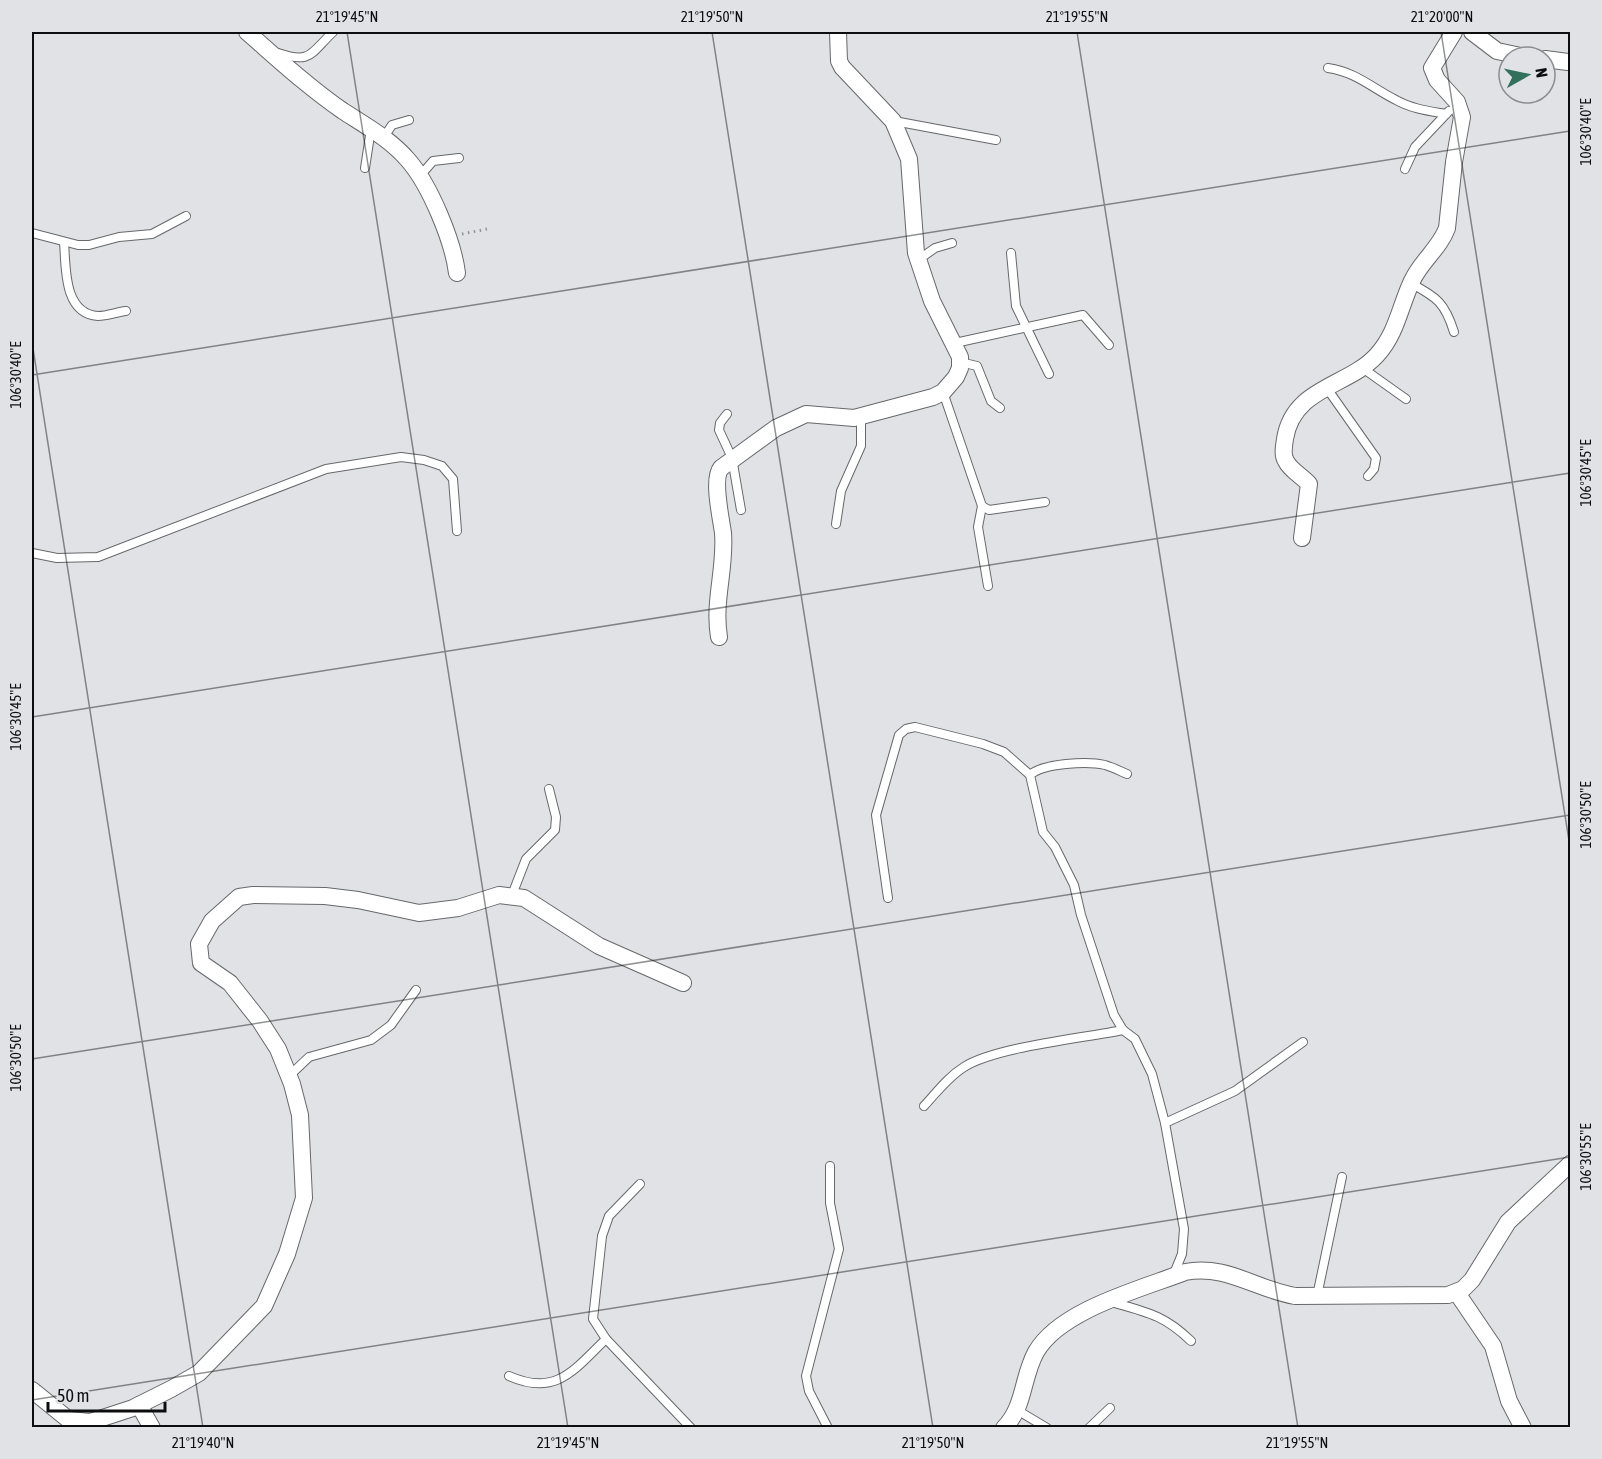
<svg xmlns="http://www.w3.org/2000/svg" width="1602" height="1459" font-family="'Asap Condensed',sans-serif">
<rect width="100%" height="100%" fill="#e1e2e6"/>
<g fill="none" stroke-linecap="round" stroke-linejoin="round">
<!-- lane casing -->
<g stroke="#66686a" stroke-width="10">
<g id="lane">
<path d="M 278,53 C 311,64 310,54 333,32"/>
<path d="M 1328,68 C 1356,72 1372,88 1396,100 C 1412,109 1429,111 1446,114"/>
<path d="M 894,121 L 996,140"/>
<path d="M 384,137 L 392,125 L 409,120"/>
<path d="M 365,168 L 371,129"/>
<path d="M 1405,169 L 1415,147 L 1449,111"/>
<path d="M 420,176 L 433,161 L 459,158"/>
<path d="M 32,233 L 78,245 L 89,245 L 119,237 L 152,234 L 186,216"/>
<path d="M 64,242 C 66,266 63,314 98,316 C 107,316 117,312 126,311"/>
<path d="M 1011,253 L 1016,306 L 1049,374"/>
<path d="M 918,260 L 935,248 L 952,243"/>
<path d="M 1410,283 C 1437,297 1445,303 1454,332"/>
<path d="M 955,343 L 1083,315 L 1109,345"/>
<path d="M 960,362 L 977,366 L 991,401 L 1000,408"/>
<path d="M 1361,367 L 1406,399"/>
<path d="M 1326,387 L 1376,458 L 1374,469 L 1368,476"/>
<path d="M 943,392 L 982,506 L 989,510 L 1045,502"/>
<path d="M 727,414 L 720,423 L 719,430 L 732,458 L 741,510"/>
<path d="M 982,506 L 978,527 L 988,586"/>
<path d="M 836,524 L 841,491 L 861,446 L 861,416"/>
<path d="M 32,553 L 57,558 L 98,557 L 326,469 L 401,457 L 424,460 L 442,466 L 453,479 L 457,531"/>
<path d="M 1127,774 C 1120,771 1112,767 1105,765 C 1088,761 1043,763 1030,775 L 1043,832 L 1055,847 L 1074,885 L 1081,915 L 1114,1015 L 1123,1030 L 1135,1039 L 1152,1074 L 1165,1123 L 1184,1229 L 1182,1254 L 1173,1276"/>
<path d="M 512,895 L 526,859 L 555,830 L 556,817 L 549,789"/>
<path d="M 888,898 L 876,815 L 899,735 L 906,729 L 915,727 L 983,744 L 1004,752 L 1030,775"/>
<path d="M 289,1076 L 309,1057 L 371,1040 L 391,1025 L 416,990"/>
<path d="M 924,1106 C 937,1092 948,1077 964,1067 C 995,1047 1084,1038 1123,1030"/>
<path d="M 1165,1123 L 1235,1091 L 1303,1042"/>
<path d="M 640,1184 L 609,1216 L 602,1236 L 593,1319 L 606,1339 L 691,1428"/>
<path d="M 1317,1296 L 1342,1177"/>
<path d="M 1111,1302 C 1147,1312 1164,1315 1191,1341"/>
<path d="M 509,1376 C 556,1397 574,1370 606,1339"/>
<path d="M 1017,1410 L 1047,1428"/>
<path d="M 828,1428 L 809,1391 L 806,1376 L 839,1249 L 830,1203 L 830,1166"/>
<path d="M 1089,1428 L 1110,1408"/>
</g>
</g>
<!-- street casing -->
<g stroke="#66686a" stroke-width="18">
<g id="street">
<path d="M 247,32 C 278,59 308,87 343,111 C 366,126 390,139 408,160 C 430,185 453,241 457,273"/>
<path d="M 1472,32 L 1497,51 L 1525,57"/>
<path d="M 1545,59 L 1568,62"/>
<path d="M 1302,538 L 1309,484 C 1302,476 1290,470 1286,461 C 1282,455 1284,446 1285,439 C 1293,387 1348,387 1377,355 C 1397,333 1400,306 1412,281 C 1421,261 1440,248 1447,228 L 1454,162 L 1462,117 L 1457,102 L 1437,80 L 1432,68 L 1454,32"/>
<path d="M 719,637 C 713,601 726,568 723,533 C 721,518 712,479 721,468 L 776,428 L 806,414 L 854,418 L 933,397 L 943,392 L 956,377 L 960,368 L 960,357 L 932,301 L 916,253 L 909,159 L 893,121 L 842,67 L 839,61 L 838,32"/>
<path d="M 1457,1293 L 1493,1346 L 1509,1401 L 1523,1428"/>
<path d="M 32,1390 L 69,1420 L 90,1422 L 133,1408 L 171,1389 L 199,1373 L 264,1306 L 287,1254 L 304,1198 L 300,1115 L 292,1084 L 278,1049 L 260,1021 L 230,983 L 201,963 L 199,944 L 212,921 L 239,897 L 253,895 L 325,896 L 358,900 L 419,913 L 458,908 L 499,895 L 524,898 L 599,946 L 683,983"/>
<path d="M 139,1405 L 152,1428"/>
<path d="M 1004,1428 C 1025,1407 1022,1377 1036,1352 C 1060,1310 1141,1289 1185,1272 C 1226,1264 1255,1289 1295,1296 L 1448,1295 L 1463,1289 L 1472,1280 L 1508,1222 L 1570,1164"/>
</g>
</g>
<!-- path -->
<path stroke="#919295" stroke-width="3" stroke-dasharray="1.5 4.5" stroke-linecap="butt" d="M 462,234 L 487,229"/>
<!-- lane -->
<use href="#lane" stroke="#fff" stroke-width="8"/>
<!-- street -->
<use href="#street" stroke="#fff" stroke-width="16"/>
</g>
<!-- ticks -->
<path fill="none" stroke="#0c0d0e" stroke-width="1.5" stroke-opacity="0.45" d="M 347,32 L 568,1428M 712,32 L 933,1428M 1077,32 L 1298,1428M 1441,32 L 1570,847M 32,33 L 43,32M 32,342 L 203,1428M 32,375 L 1570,131M 32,717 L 1570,473M 32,1059 L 1570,815M 32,1400 L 1570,1157"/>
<!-- border -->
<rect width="1602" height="1459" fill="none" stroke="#e1e2e6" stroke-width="66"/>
<!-- north arrow -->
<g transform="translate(1527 75) rotate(81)"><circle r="28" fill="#e1e2e6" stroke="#8c8d90" stroke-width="1.5"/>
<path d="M0-4.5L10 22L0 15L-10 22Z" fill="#33705b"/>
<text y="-9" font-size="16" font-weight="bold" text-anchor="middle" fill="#0c0d0e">N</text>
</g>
<!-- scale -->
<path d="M48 1402v9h117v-9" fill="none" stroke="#0c0d0e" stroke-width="3"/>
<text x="57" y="1402" font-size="18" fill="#0c0d0e" stroke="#e1e2e6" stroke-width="4.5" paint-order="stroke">50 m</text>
<rect x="33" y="33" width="1536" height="1393" fill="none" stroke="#0c0d0e" stroke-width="2"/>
<g font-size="15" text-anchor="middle" fill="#0c0d0e">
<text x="347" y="22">21°19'45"N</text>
<text x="712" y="22">21°19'50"N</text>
<text x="1077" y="22">21°19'55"N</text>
<text x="1442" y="22">21°20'00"N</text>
<text transform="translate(1586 132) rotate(-90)" y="5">106°30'40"E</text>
<text transform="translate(16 375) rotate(-90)" y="5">106°30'40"E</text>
<text transform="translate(1586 473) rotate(-90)" y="5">106°30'45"E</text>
<text transform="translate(16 717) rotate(-90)" y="5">106°30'45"E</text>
<text transform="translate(1586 815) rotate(-90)" y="5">106°30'50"E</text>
<text transform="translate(16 1058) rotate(-90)" y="5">106°30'50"E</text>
<text transform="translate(1586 1157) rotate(-90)" y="5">106°30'55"E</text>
<text x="203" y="1448">21°19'40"N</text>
<text x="568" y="1448">21°19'45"N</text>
<text x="933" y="1448">21°19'50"N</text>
<text x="1297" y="1448">21°19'55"N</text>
</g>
</svg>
